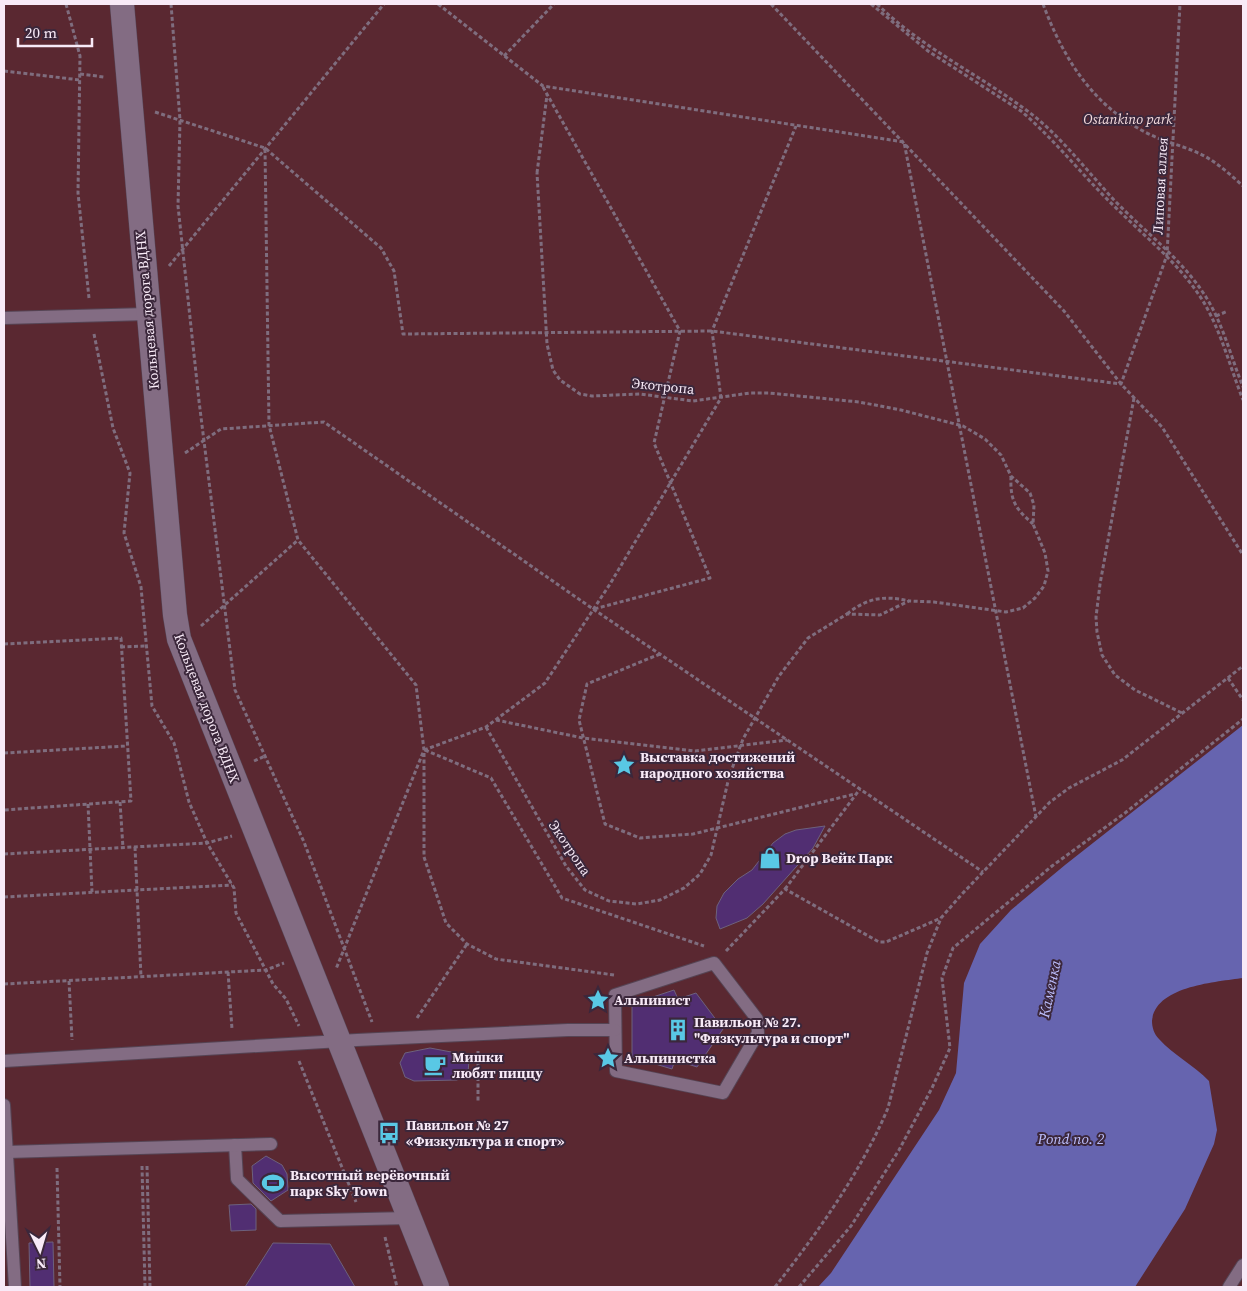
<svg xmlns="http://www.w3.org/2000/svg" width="1247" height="1291" font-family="'Source Serif 4',serif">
<rect width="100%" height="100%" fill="#3b273b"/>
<!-- green -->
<rect fill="#5a2831" x="4" y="4" width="1239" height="1283"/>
<!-- water -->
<path fill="#6664af" d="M 1243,725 L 1243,978 C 1216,982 1155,986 1152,1021 C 1152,1027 1154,1034 1159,1039 C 1173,1055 1194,1065 1209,1081 L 1217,1130 L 1214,1144 L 1185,1209 L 1135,1287 L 818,1287 L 831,1273 L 939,1110 L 956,1073 L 964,983 L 980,944 L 1011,910 L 1065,865 Z"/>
<!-- building -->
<g fill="#512e72" stroke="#6d617c">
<path d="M 825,826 L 813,848 L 763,904 L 747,918 L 720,929 L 716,918 L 717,906 L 724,893 L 738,879 L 752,870 L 773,843 L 785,834 L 796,830 Z"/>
<path d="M 674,990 L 678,999 L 696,993 L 723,1029 L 697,1067 L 675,1060 L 672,1069 L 632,1057 L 632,1004 Z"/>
<path d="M 430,1048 L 462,1054 L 469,1060 L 468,1073 L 457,1080 L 414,1081 L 405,1077 L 400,1063 L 405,1053 Z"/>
<path d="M 266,1156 L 282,1165 L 287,1174 L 288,1190 L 271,1201 L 253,1183 L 252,1166 Z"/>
<path d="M 251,1204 L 256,1209 L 256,1230 L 231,1231 L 229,1205 Z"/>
<path d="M 53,1242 L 54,1287 L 30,1287 L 29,1243 Z"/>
<path d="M 273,1243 L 330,1244 L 355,1287 L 245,1287 Z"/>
</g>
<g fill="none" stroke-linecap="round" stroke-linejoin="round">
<!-- service casing -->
<g stroke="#554454" stroke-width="14">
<g id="service">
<path d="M 4,318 L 147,314"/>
<path d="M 714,963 L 757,1019 L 758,1033 L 723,1093 L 616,1071 L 615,995 Z"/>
<path d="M 4,1061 L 357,1040 L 568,1030 L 615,1030"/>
<path d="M 4,1105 L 15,1287"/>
<path d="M 235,1145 L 237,1179 L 280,1221 L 409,1218"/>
<path d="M 7,1152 L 271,1144"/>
<path d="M 1229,1287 L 1243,1265"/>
</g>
</g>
<!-- minor casing -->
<g stroke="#554454" stroke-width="25">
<path id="minor" d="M 122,4 L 175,615 L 179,639 L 437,1287"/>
</g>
<!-- path -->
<g stroke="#7f6d7e" stroke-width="3" stroke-dasharray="4 2.5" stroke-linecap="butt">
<path d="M 66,4 L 80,56 L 78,193 L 89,298"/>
<path d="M 171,4 L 180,120 L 178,206 L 199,401 L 235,690 L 304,842 L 372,1022"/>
<path d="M 438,4 L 543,86 L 904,142 L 1036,817"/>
<path d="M 771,4 L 1064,311 L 1121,384 L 1162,427 L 1243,555"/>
<path d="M 871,4 L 928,51 L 1021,111 C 1055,140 1082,175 1114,206 C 1145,237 1179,263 1203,301 C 1221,331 1230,367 1243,400"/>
<path d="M 877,4 C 920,46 974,72 1022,107 C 1058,132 1085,169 1115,201 C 1146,233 1181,258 1206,297 C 1223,324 1231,357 1243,387"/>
<path d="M 1043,4 C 1064,60 1094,108 1151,135 C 1170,144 1193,148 1211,160 C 1222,167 1233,177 1243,186"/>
<path d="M 504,56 L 554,4"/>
<path d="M 4,71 L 80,80"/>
<path d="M 80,74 L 104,77"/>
<path d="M 543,87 L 680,331 L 654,443 L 710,578 L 594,609"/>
<path d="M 155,112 L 265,148 L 381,248 L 394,271 L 403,334 L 712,331 L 1121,384 L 1167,255 L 1180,4"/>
<path d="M 265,149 L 269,425 L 298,540 L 416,685 L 424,750 L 336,969"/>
<path d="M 537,173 L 547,95"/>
<path d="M 169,266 L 384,4"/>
<path d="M 1216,316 L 1228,311"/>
<path d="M 94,334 L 113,428 L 130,473 L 124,533 L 141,587 L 152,706 L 174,743 L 189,802 L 207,843 L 234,888 L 236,913 L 273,984 L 286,999 L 299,1026"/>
<path d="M 1134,398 L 1100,584 L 1096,617 L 1097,632 L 1102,655 L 1115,675 L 1135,690 L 1182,713"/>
<path d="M 185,453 L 221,429 L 324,422 L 593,609 L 983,872"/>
<path d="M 1011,476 C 1010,501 1015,508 1033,524"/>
<path d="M 847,614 C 867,598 884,595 909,601"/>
<path d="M 201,626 L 298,540"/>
<path d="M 4,644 L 121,638 L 131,801 L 4,810"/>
<path d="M 121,647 L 146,646"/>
<path d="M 660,654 L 587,684 L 579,720 L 605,824 L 640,838 L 693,834 L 855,794"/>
<path d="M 1228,678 L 1243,700"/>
<path d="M 496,720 L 583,738 L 695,751 L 787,740"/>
<path d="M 424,750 L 486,727 L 545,683 L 610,584 L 721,398 L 712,331 L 796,126"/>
<path d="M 425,750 L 491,778 L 562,898 L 704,946"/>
<path d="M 4,753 L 127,746"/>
<path d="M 424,753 L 424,857 L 446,923 L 467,944 L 496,959 L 614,975"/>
<path d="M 254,761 L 265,756"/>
<path d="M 120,802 L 123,848"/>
<path d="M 88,804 L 92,892"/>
<path d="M 135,847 L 141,977"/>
<path d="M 4,854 L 207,843 L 232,836"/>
<path d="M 785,889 L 860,789"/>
<path d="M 4,897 L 232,885"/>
<path d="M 726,951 L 785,889 L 879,942 L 886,942 L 941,918"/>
<path d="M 228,972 L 232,1029"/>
<path d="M 69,981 L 72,1040"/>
<path d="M 4,984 L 266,970 L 284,963"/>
<path d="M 417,1018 L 467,944"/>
<path d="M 478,1051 L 478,1101"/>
<path d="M 299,1061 L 356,1202"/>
<path d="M 142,1166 L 145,1287"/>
<path d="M 147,1166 L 150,1287"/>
<path d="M 57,1168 L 60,1287"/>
<path d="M 385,1237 L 397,1287"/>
<path d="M 775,1287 C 818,1232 861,1172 888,1108 L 927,953 L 941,918 L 962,894 L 1050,802 L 1069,788 L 1122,760 L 1243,666"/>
<path d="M 799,1287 L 851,1226 L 899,1150 L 932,1088 L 950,1048 L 942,978 L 953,948 L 1052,866 L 1125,813 L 1243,719"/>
</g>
<!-- service -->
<use href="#service" stroke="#836c83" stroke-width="12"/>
<!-- minor -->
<use href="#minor" stroke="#836c83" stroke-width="24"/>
<!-- path-bridge -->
<path stroke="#7f6d7e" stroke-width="3" stroke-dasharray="4 2.5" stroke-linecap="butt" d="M 486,727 L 566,866 L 585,890 L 609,901 L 637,904 L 660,900 L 684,888 L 700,874 L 711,855 L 729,777 L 743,739 L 779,676 L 808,638 L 847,614 L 880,615 L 909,601 L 934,602 L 1006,612 L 1023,608 L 1035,598 L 1044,586 L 1048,571 L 1045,553 L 1033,524 L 1034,505 L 1030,493 L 1011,476 L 1001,455 L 985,439 L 963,426 L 901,410 L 859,402 L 769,393 L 750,393 L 693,401 L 640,394 L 592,396 L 580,394 L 560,380 L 553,370 L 547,344 L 537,173"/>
</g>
<!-- icons -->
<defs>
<g id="sight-bare" transform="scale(1.725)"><path d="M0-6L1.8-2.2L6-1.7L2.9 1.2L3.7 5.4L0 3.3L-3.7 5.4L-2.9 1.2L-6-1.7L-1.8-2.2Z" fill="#59c8e5" stroke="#3b273b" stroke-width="2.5" paint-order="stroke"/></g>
<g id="shop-bare" transform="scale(1.725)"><path d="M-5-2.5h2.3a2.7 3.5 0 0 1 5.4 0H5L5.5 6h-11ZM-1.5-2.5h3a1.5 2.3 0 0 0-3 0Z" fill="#59c8e5" stroke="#3b273b" stroke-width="2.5" paint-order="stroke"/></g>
<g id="building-bare" transform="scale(1.725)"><path d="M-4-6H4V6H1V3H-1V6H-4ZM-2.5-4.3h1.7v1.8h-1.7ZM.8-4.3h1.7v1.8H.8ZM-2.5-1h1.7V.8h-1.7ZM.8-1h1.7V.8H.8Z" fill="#59c8e5" stroke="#3b273b" stroke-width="2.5" paint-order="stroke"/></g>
<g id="cafe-bare" transform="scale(1.725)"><path d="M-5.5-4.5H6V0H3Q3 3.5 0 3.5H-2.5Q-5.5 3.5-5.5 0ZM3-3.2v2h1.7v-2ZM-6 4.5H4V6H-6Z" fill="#59c8e5" stroke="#3b273b" stroke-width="2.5" paint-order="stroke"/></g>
<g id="bus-bare" transform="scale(1.725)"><path d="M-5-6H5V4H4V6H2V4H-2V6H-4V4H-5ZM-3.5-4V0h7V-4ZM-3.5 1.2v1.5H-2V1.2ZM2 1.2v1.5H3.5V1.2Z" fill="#59c8e5" stroke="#3b273b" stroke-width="2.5" paint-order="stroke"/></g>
<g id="stadium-bare" transform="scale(1.725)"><path d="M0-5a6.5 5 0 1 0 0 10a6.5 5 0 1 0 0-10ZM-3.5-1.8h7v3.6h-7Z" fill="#59c8e5" stroke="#3b273b" stroke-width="2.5" paint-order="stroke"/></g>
</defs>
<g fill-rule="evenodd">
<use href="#sight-bare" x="624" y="765"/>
<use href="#shop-bare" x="770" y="858"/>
<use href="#sight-bare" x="598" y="1000"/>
<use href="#building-bare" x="678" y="1030"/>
<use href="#sight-bare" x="608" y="1058"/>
<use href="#cafe-bare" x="435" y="1065"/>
<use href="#bus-bare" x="389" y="1133"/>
<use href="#stadium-bare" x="273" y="1183"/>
</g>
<g text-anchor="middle" stroke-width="4" stroke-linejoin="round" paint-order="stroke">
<!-- park labels -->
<g font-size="14" font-style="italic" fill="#f7dddf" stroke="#3b273b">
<text x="1128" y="124">Ostankino park</text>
</g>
<!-- street labels -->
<g font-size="14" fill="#f8eaf7" stroke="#3b273b">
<text transform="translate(1160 186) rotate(-87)" y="5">Липовая аллея</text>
<text transform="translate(147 310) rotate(-95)" y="5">Кольцевая дорога ВДНХ</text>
<text transform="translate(663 386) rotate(6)" y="5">Экотропа</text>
<text transform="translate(207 708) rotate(69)" y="5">Кольцевая дорога ВДНХ</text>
<text transform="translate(570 848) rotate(56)" y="5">Экотропа</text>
</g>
<!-- poi labels -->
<g font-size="14" font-weight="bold" fill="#f8eaf7" stroke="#3b273b" text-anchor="start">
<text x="640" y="762">Выставка достижений<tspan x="640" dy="16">народного хозяйства</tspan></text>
<text x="786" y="863">Drop Вейк Парк</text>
<text x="614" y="1005">Альпинист</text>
<text x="694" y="1027">Павильон № 27.<tspan x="694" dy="16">"Физкультура и спорт"</tspan></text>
<text x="452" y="1062">Мишки<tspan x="452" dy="16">любят пиццу</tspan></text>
<text x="624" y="1063">Альпинистка</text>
<text x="406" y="1130">Павильон № 27<tspan x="406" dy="16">«Физкультура и спорт»</tspan></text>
<text x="290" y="1180">Высотный верёвочный<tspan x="290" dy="16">парк Sky Town</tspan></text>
</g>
<!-- water labels -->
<g font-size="15" font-style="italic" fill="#bcbefc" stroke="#3b273b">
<text transform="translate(1050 989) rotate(-78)" y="5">Каменка</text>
<text x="1071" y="1144">Pond no. 2</text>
</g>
</g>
<!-- border -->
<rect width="1247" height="1291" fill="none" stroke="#f8eaf7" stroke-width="10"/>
<!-- north arrow -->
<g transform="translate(40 1251) rotate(175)" stroke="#3b273b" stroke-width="4" paint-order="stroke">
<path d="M0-4L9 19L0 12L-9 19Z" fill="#f8eaf7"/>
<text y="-8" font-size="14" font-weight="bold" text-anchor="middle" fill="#f8eaf7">N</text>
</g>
<!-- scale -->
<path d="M18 38v8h74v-8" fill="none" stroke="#f8eaf7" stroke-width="2.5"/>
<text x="25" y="38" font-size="15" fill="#f8eaf7" stroke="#3b273b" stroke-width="4" paint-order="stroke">20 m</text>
</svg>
